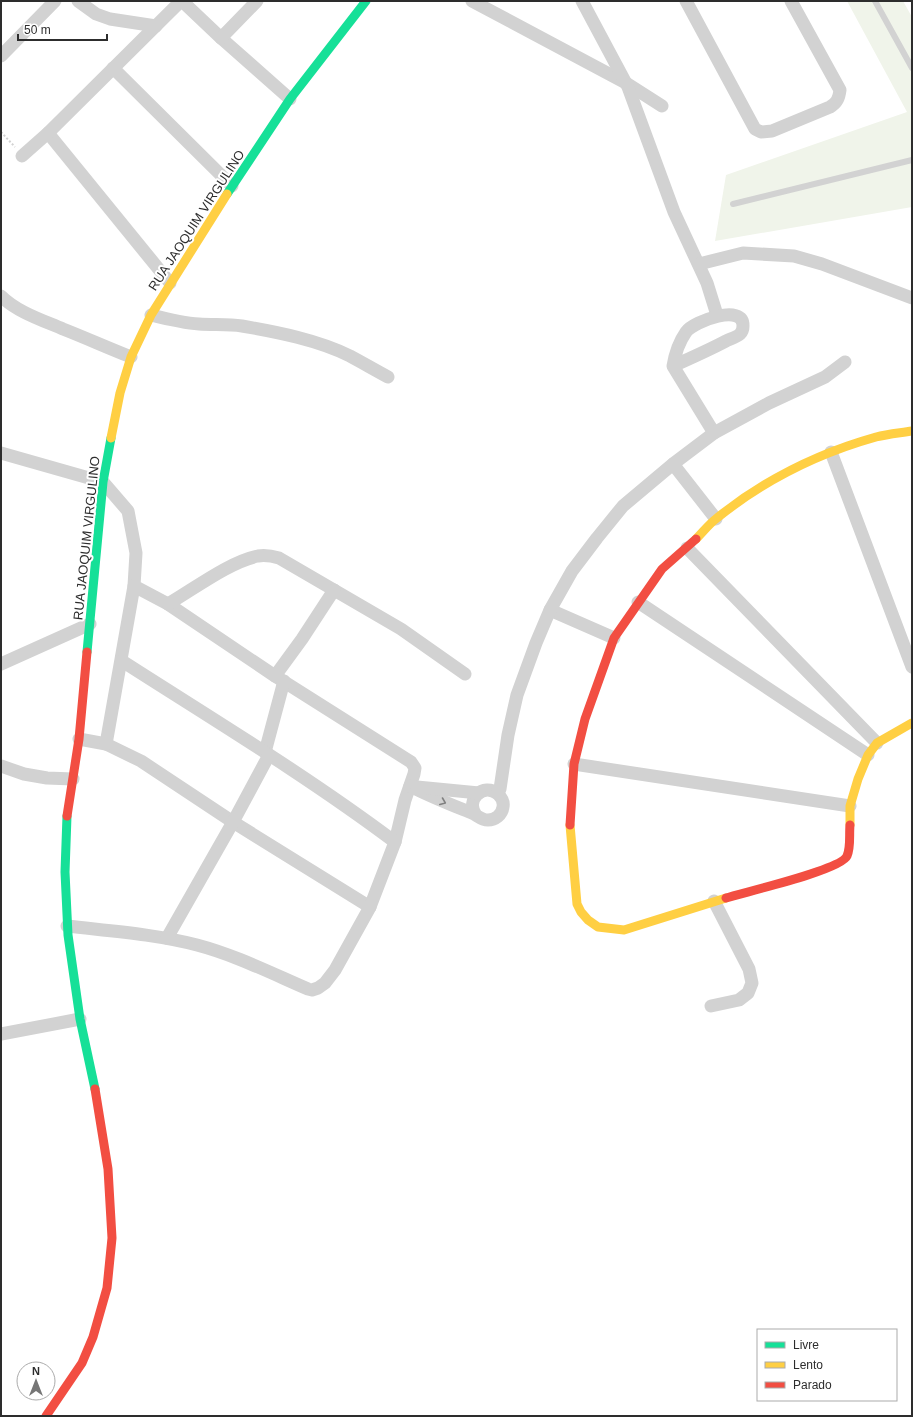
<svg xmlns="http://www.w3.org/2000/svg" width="913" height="1417" font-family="Helvetica,sans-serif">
<rect width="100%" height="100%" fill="#fff"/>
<!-- green -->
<path fill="#f0f4ea" d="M 847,1 L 903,1 L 912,17 L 912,207 L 715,241 L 726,175 L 907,112 Z"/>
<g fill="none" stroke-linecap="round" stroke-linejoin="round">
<!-- path -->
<path stroke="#d2d2d2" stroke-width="2" stroke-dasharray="2 2" stroke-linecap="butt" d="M 1,132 L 15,147"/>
<!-- lane -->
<g stroke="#d2d2d2" stroke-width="6">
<path d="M 875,1 L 912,68"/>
<path d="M 733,204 L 912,160"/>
</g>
<!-- street -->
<g stroke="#d2d2d2" stroke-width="13">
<path d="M 78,1 L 96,14 L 110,19 L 156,26"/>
<path d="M 182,1 L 221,38 L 290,99"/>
<path d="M 472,1 L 626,83 L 662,106"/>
<path d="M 582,1 L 628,87 L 674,212 L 707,283 L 717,315"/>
<path d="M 686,1 L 755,129 L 761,132 L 772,131 L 830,107 C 837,103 839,98 840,90 L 791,1"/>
<path d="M 221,38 L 257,1"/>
<path d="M 1,56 L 55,1"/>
<path d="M 113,68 L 232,186"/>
<path d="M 48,133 L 170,283"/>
<path d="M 22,156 L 48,133 L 181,1"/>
<path d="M 699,264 L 743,253 L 794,256 L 822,264 L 912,298"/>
<path d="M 1,296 C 17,312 42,320 63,329 C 86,338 108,348 131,357"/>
<path d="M 151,315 C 167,319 183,323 199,324 C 213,325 228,324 242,326 C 277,332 318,340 350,356 C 363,363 375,370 388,377"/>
<path d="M 673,366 C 691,358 709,350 726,341 C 730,339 737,337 740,334 C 742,332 743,328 743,326 C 744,303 694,321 686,332 C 679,342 675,354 673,366 L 714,433"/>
<path d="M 831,452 L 912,667"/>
<path d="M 1,453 L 103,482 L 128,511 L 136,553 L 134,586 L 168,604 L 275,676 L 411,762 L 415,768 L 414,774 L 405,800 L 395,842"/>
<path d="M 673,464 L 716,519"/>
<path d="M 687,548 L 877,743"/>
<path d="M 638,602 L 868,755"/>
<path d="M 168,604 C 194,589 229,562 258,556 C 265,555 272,556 279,558 L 401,629 L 465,674"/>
<path d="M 550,610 L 614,638"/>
<path d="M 1,664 L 90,624"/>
<path d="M 275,676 L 302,639 L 334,590"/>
<path d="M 79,739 L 106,744 L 141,761 L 233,822 L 370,907"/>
<path d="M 106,744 L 134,586"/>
<path d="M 265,752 L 284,681"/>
<path d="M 574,764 L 850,806"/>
<path d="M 1,766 L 24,774 L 47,778 L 73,779"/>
<path d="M 410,786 C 431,797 452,805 474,814 C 479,817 482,820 488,820 C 495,820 502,815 503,807 C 504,802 501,797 498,794 C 483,782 465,800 476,815"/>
<path d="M 417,787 L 479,793"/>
<path d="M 497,793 L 500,789 L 508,735 L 517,695 L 536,643 L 550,610 L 572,571 L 597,538 L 623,506 L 673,464 L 714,433 L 769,403 L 825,377 L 845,362"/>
<path d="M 67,926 C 110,931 155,934 197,945 C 235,955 271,973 308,989 L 312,990 L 318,988 L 325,983 L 335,970 L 370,907 L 395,842 C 307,776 214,720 122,661"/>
<path d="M 167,938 L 233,822 L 269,755"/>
<path d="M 711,1006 L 739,1000 L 748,993 L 752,983 L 749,969 L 714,901"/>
<path d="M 1,1034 L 80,1019"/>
</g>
<!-- fast -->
<g stroke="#16e098" stroke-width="9">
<path d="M 227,194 L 290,99 L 366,1"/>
<path d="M 87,652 L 103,482 L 111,438"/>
<path d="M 67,816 L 65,872 L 68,935 L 80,1019 L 95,1089"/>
</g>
<!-- slow -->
<g stroke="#ffcf43" stroke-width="9">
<path d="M 111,438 L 120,393 L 131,357 L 151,315 L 227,194"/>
<path d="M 696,539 C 703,532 709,524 717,518 C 763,481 819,453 876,437 C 888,434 900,433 912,431"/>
<path d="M 570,825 L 577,904 L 581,912 L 588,920 L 598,927 L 624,930 L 726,898"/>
<path d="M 850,825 L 850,806 L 858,779 L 868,755 L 877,743 L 912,723"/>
</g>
<!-- jam -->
<g stroke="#f24e42" stroke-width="9">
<path d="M 67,816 L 79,739 L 87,652"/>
<path d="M 570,825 L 574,764 L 585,719 L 614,638 L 662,569 L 696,539"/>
<path d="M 726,898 C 745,892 841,870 847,856 C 851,847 849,835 850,825"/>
<path d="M 46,1416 L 82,1363 L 93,1337 L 107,1288 L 112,1238 L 108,1169 L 95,1089"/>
</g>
</g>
<!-- one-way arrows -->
<defs><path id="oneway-chevron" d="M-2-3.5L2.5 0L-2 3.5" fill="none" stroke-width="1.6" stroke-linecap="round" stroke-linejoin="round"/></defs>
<use stroke="#808080" href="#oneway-chevron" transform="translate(443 802) rotate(22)"/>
<g text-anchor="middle" stroke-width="4" stroke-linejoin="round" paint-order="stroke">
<!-- street labels -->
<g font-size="13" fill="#2d2d2d" stroke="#fff">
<text transform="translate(196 220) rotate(-57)" y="5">RUA JAOQUIM VIRGULINO</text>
<text transform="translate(86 538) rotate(-84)" y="5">RUA JAOQUIM VIRGULINO</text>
</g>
</g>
<!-- border -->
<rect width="913" height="1417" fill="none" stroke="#2d2d2d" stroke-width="4"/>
<!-- legend -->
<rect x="757" y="1329" width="140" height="72" fill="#ffffff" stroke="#ababab"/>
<rect x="765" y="1342" width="20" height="6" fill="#16e098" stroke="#ababab"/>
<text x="793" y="1349" font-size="12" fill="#2d2d2d">Livre</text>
<rect x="765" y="1362" width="20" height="6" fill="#ffcf43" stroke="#ababab"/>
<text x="793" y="1369" font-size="12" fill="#2d2d2d">Lento</text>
<rect x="765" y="1382" width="20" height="6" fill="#f24e42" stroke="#ababab"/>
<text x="793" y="1389" font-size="12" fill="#2d2d2d">Parado</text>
<!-- north arrow -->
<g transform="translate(36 1381)"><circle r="19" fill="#ffffff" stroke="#ababab"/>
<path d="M0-3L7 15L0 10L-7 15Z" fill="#767676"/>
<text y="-6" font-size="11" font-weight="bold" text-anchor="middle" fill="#2d2d2d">N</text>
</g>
<!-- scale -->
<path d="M18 34v6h89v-6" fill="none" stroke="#2d2d2d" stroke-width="2"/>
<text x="24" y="34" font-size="12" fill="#2d2d2d" stroke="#ffffff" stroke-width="3" paint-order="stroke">50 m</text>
</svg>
